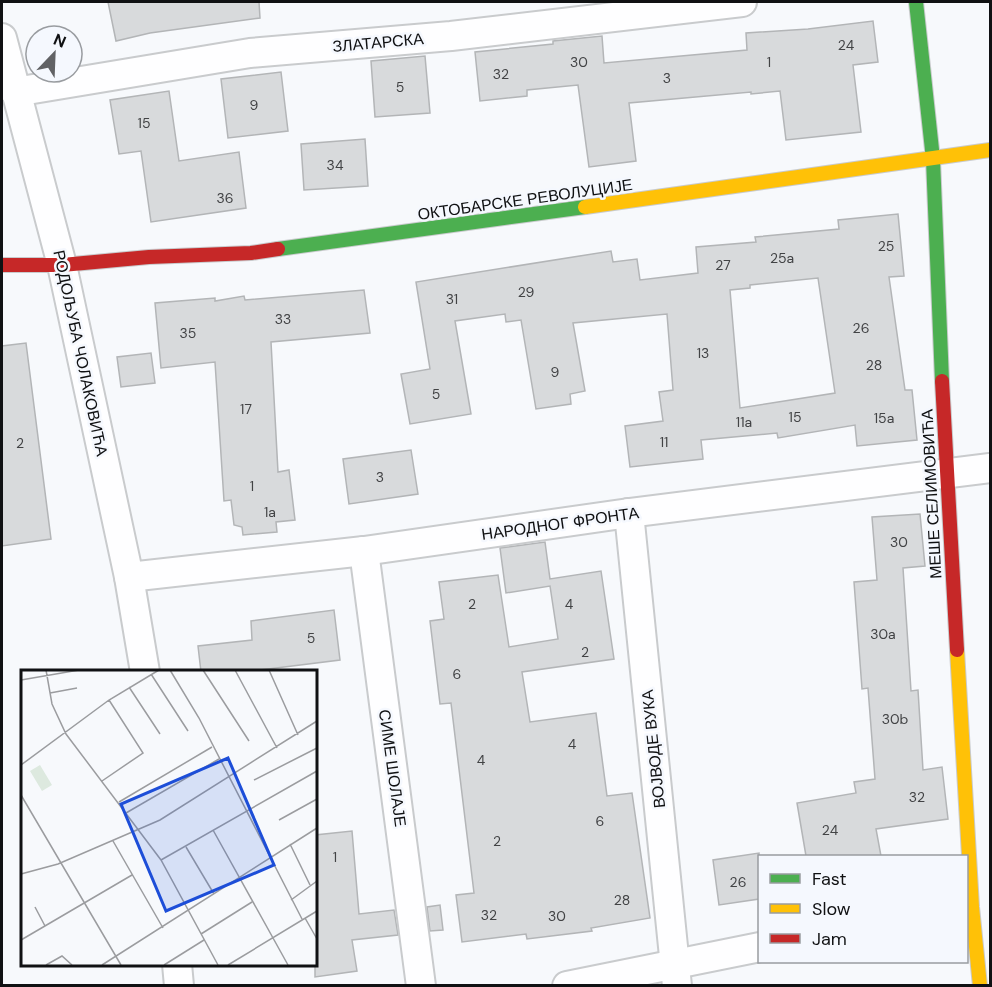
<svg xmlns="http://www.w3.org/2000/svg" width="992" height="987" font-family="'DM Sans',sans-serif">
<rect width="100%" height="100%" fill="#f7f9fc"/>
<!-- building -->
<g fill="#d8dadc" stroke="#b3b5b7" stroke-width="1.5" fill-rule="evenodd">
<path d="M 108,2 L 259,2 L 260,18 L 150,33 L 116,41 Z"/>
<path d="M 873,21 L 878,62 L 853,65 L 861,132 L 786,140 L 780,91 L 751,94 L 751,92 L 629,103 L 636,161 L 589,167 L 578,85 L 527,90 L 527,96 L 480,101 L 475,52 L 553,44 L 553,41 L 602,36 L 604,63 L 747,50 L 746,33 L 808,29 Z"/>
<path d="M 425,56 L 430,113 L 375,117 L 371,61 Z"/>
<path d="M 281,72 L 288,131 L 228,138 L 221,79 Z"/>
<path d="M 169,91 L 179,161 L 239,152 L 246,208 L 151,222 L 141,151 L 119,154 L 110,100 Z"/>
<path d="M 365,139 L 368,186 L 304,190 L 301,144 Z"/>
<path d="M 898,214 L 904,276 L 889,277 L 905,390 L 912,390 L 917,440 L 857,446 L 855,425 L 778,438 L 777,433 L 701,440 L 703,459 L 630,467 L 625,426 L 663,421 L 659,392 L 673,390 L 667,314 L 573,323 L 585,391 L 570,394 L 571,404 L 536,409 L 521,320 L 506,322 L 505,314 L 455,321 L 471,414 L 410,424 L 401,374 L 430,369 L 416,282 L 611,251 L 613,262 L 637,259 L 640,280 L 698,273 L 696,247 L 756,242 L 755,237 L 839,229 L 838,220 ZM 818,278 L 835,393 L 740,408 L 730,290 L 750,288 L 750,285 Z"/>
<path d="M 364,290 L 370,333 L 271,342 L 278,472 L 289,470 L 295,520 L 276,522 L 277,532 L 243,535 L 242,527 L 234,525 L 231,500 L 224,501 L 215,362 L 161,368 L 155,303 L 215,298 L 215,301 L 244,296 L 245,300 Z"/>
<path d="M 26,343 L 51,539 L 2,546 L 2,346 Z"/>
<path d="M 151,353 L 155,383 L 121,387 L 117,357 Z"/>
<path d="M 411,450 L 418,494 L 349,504 L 343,459 Z"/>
<path d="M 920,514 L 925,566 L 903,568 L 911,691 L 918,690 L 923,770 L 942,767 L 948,819 L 876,829 L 881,856 L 806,856 L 797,803 L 856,793 L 854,782 L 875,779 L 868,688 L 862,689 L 854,582 L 877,580 L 872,517 Z"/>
<path d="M 545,542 L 550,579 L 601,571 L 614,659 L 522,672 L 530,722 L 596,713 L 607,796 L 632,793 L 650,918 L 591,928 L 592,931 L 527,939 L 526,934 L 462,942 L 456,895 L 474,893 L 451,703 L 440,704 L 430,621 L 444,619 L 439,582 L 498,575 L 509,647 L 558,639 L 550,586 L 506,593 L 500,548 Z"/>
<path d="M 334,610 L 340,660 L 244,672 L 201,672 L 198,646 L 252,640 L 251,621 Z"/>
<path d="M 352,831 L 359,914 L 394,910 L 398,935 L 352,940 L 357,971 L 315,977 L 315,835 Z"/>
<path d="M 759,853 L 759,899 L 719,905 L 713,860 Z"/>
<path d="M 440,905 L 443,930 L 430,931 L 427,907 Z"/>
</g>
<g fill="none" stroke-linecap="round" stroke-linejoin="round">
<!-- street casing -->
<g stroke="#c9cbcd" stroke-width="32">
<g id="street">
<path d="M 2,38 L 62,265 L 129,577 L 145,672"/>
<path d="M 15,92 L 250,53 L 451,36 L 742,2"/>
<path d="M 629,513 L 677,986"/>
<path d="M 364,551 L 421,986"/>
<path d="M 129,577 L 364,551 L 629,513 L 990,468"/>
<path d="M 177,964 L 179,986"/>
<path d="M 567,986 L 760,947"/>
</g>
</g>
<!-- fast casing -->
<g stroke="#c9cbcd" stroke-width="16">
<g id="fast">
<path d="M 916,2 L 933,159 L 942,381"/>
<path d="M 278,249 L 585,207"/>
</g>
</g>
<!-- slow casing -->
<g stroke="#c9cbcd" stroke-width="16">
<g id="slow">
<path d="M 585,207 L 990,150"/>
<path d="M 957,650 L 972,907 L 980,986"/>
</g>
</g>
<!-- jam casing -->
<g stroke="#c9cbcd" stroke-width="16">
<g id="jam">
<path d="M 2,265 L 62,265 L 149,257 L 251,253 L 278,249"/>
<path d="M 942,381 L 957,650"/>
</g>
</g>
<!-- street -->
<use href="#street" stroke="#fefeff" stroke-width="28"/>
<!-- fast -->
<use href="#fast" stroke="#4caf50" stroke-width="14"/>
<!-- slow -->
<use href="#slow" stroke="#ffc107" stroke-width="14"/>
<!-- jam -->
<use href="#jam" stroke="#c62828" stroke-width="14"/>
</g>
<g text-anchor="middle" stroke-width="5" stroke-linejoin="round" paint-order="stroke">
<!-- number labels -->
<g font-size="14" fill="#424345">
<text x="846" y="50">24</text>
<text x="579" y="67">30</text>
<text x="769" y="67">1</text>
<text x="501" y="79">32</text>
<text x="667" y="83">3</text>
<text x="400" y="92">5</text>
<text x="254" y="110">9</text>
<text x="144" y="128">15</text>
<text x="335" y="170">34</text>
<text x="225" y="203">36</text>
<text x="886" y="251">25</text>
<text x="782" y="263">25a</text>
<text x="723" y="270">27</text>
<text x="526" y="297">29</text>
<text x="452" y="304">31</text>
<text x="283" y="324">33</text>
<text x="861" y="333">26</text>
<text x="188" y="338">35</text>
<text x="703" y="358">13</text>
<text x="874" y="370">28</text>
<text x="555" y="377">9</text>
<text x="436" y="399">5</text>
<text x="246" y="414">17</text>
<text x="795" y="422">15</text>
<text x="884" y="423">15a</text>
<text x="744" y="427">11a</text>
<text x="664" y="447">11</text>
<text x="20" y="448">2</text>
<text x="380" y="482">3</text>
<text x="252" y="491">1</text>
<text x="270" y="517">1a</text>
<text x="899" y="547">30</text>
<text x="472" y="609">2</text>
<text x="569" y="609">4</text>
<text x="883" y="639">30a</text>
<text x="311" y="643">5</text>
<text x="585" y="657">2</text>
<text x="457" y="679">6</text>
<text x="895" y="724">30b</text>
<text x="572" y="749">4</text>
<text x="481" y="765">4</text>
<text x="917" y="802">32</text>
<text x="600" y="826">6</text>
<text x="830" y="835">24</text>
<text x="497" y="846">2</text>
<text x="335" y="862">1</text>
<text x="738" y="887">26</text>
<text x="622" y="905">28</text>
<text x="489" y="920">32</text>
<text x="557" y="921">30</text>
</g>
<!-- street labels -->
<g font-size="16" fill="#101113" stroke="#f5f8fe">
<text transform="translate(378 42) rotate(-5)" y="6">ЗЛАТАРСКА</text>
<text transform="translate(525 199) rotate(-8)" y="6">ОКТОБАРСКЕ РЕВОЛУЦИЈЕ</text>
<text transform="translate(81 353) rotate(78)" y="6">РОДОЉУБА ЧОЛАКОВИЋА</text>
<text transform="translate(931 494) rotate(-93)" y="6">МЕШЕ СЕЛИМОВИЋА</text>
<text transform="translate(560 523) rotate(-8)" y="6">НАРОДНОГ ФРОНТА</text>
<text transform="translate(653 749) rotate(-96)" y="6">ВОЈВОДЕ ВУКА</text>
<text transform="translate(393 768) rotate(82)" y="6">СИМЕ ШОЛАЈЕ</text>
</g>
</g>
<!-- overview -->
<g transform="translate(21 670)">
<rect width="296" height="296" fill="#f7f9fc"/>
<path d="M 19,95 L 31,115 L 21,121 L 9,101 Z" fill="#dde9df"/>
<path fill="none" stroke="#9b9c9f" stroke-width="1.5" d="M 25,0 L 31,34 L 45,64 L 140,190 L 197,295M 149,0 L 178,48 L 281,249M 182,0 L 228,71M 214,0 L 256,78M 248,0 L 277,65M 130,4 L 167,61M 0,10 L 58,0M 108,17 L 139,64M 29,23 L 56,18M 0,95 L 88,30 L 138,0M 233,110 L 296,78M 81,111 L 122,83 L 88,30M 0,125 L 100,295M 98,132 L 191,77M 105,143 L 198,89M 258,150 L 296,129M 192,160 L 267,295M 92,171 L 142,258M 269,174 L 289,215M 165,177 L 193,224M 140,190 L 296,101M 0,204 L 37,194 L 139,150 L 296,51M 270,230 L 296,211M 14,237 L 24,256M 284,248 L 296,269M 180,264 L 231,232M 0,270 L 111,205M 25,295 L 41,286 L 51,295M 81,295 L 296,158M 143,295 L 183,270M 207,295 L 296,241"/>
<path fill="#1d4ed8" fill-opacity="0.15" stroke="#1d4ed8" stroke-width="3" d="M 207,88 L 253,195 L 145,241 L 100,134 Z"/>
<rect width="296" height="296" fill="none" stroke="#101113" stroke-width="3"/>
</g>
<!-- border -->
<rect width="992" height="987" fill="none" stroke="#101113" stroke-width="6"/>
<!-- legend -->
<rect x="758" y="855" width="210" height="108" fill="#f5f8fe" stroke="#999ca0" stroke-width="1.5"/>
<rect x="770" y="874" width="30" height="9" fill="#4caf50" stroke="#999ca0" stroke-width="1.5"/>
<text x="812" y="885" font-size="18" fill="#101113">Fast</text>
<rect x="770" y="904" width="30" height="9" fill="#ffc107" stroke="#999ca0" stroke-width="1.5"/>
<text x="812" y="915" font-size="18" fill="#101113">Slow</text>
<rect x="770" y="934" width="30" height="9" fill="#c62828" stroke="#999ca0" stroke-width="1.5"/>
<text x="812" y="945" font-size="18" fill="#101113">Jam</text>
<!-- north arrow -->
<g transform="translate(54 54) rotate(23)"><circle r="28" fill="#f5f8fe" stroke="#999ca0" stroke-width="1.5"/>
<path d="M0-4.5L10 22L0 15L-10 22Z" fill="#616265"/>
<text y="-9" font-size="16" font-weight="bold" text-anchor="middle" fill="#101113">N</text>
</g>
</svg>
